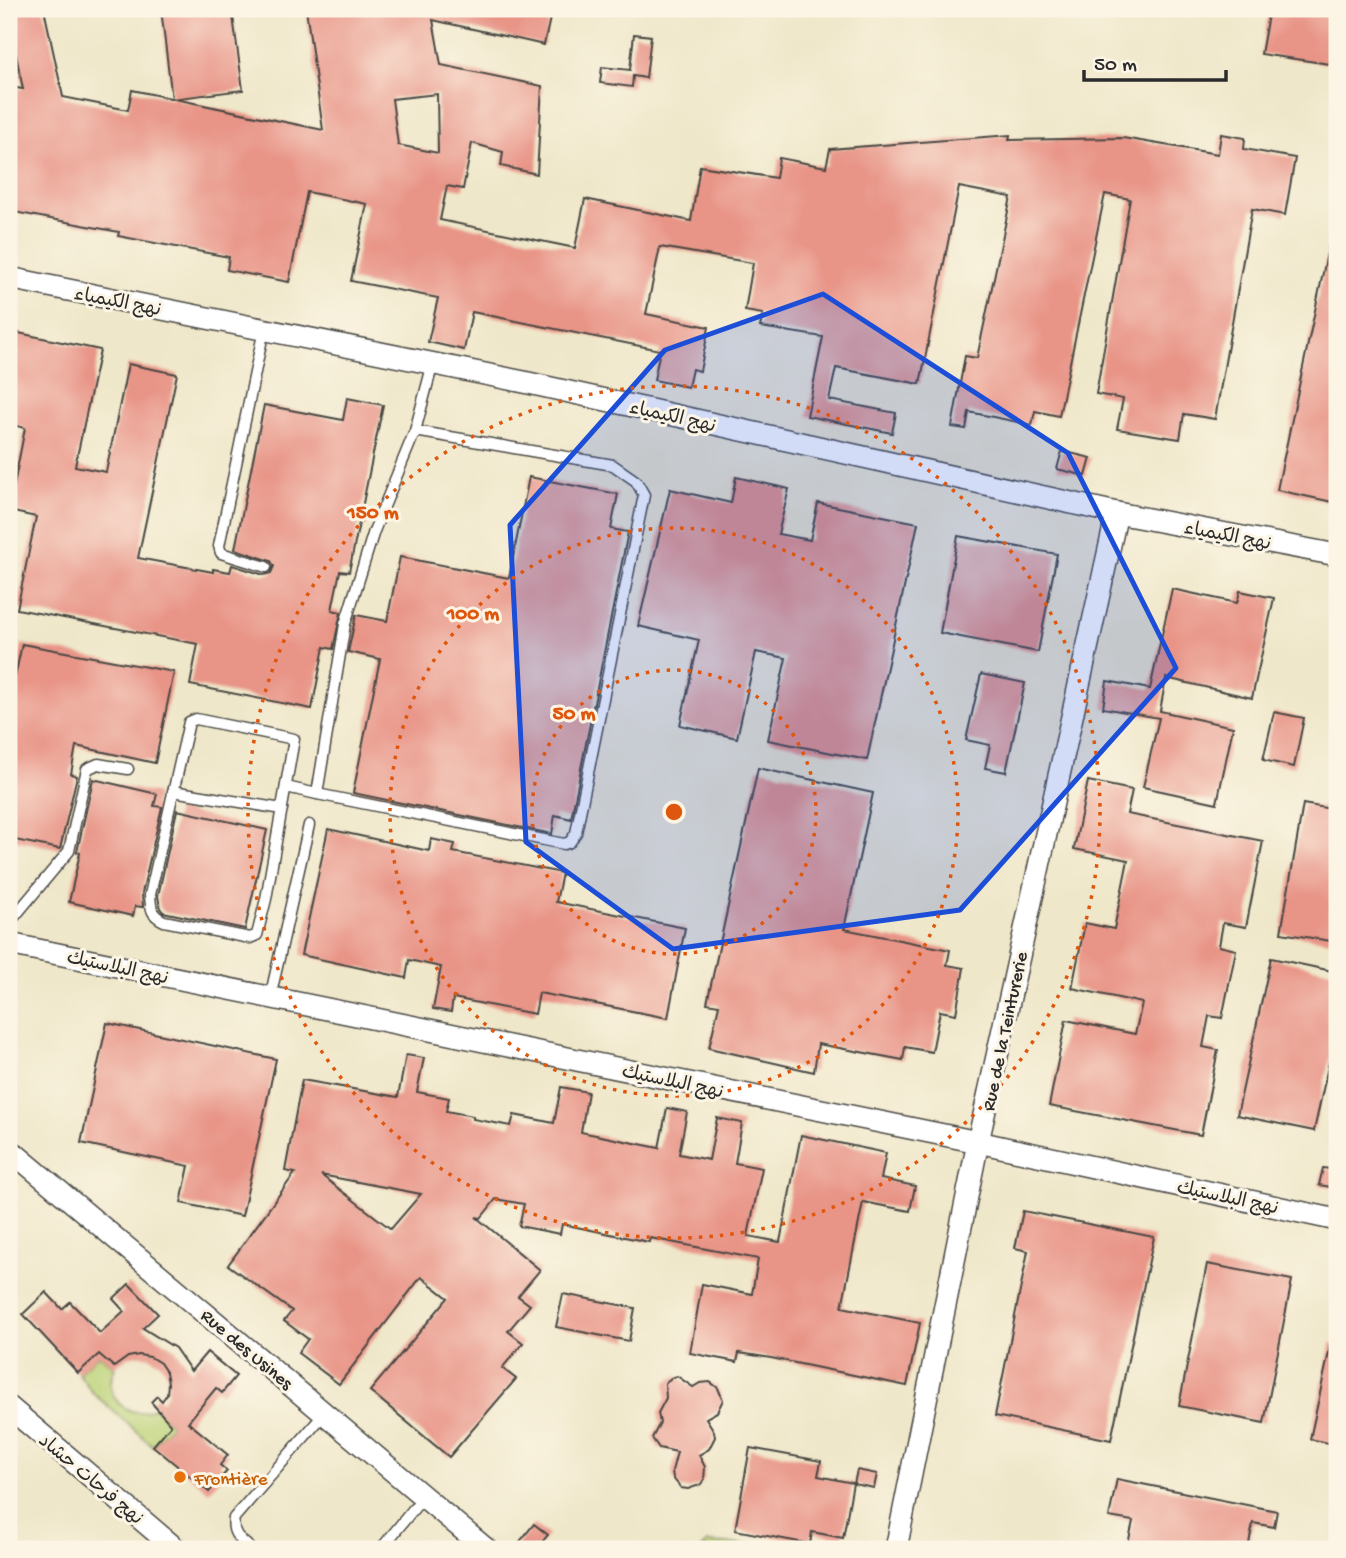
<svg xmlns="http://www.w3.org/2000/svg" width="1346" height="1558" font-family="'Gochi Hand','Playpen Sans Arabic',sans-serif">
<rect width="100%" height="100%" fill="#fcf5e5"/>
<filter id="ink" filterUnits="userSpaceOnUse"><feTurbulence type="fractalNoise" baseFrequency=".0143" numOctaves="2"/><feDisplacementMap in="SourceGraphic" scale="14" xChannelSelector="R" yChannelSelector="G"/><feConvolveMatrix kernelMatrix="1 2 1 2 8 2 1 2 1" color-interpolation-filters="sRGB"/></filter>
<filter id="wash" filterUnits="userSpaceOnUse"><feTurbulence type="fractalNoise" baseFrequency=".00686" numOctaves="4" result="noise"/><feDisplacementMap in="SourceGraphic" scale="28" xChannelSelector="R" yChannelSelector="G"/><feGaussianBlur stdDeviation="1.57" result="paint"/><feColorMatrix in="noise" values="0 0 0 0 0 0 0 0 0 0 0 0 0 0 0 0 0 1.4 0 .05"/><feComposite in="paint" operator="in"/></filter>
<g filter="url(#wash)">
<rect width="100%" height="100%" fill="#efe7c9"/>
<!-- green -->
<g fill="#bbd277" stroke="#737e51" stroke-width="2">
<path d="M 99,1354 L 115,1368 C 100,1395 129,1424 156,1407 L 171,1425 L 153,1446 L 93,1393 L 78,1373 Z"/>
<path d="M 707,1543 L 745,1545 L 751,1549 L 702,1549 Z"/>
</g>
<g id="blocks">
<!-- building -->
<g fill="#e89487" fill-rule="evenodd">
<path d="M 9,9 L 44,9 L 63,97 L 128,110 L 132,90 L 323,130 L 306,9 L 552,9 L 544,45 L 433,20 L 441,65 L 542,86 L 537,174 L 501,166 L 503,152 L 472,143 L 463,189 L 447,186 L 440,220 L 575,248 L 585,199 L 691,221 L 700,166 L 776,178 L 779,158 L 826,167 L 830,149 L 1010,135 L 1009,140 L 1123,138 L 1218,154 L 1221,134 L 1245,138 L 1244,149 L 1295,158 L 1285,215 L 1252,209 L 1215,419 L 1184,414 L 1180,439 L 1117,429 L 1123,399 L 1096,394 L 1130,199 L 1105,194 L 1059,416 L 1035,411 L 1032,425 L 969,412 L 966,429 L 952,427 L 965,356 L 977,358 L 1011,197 L 959,187 L 920,384 L 836,368 L 829,400 L 896,413 L 892,433 L 807,416 L 823,337 L 760,327 L 763,314 L 745,311 L 753,263 L 660,247 L 646,314 L 709,327 L 700,371 L 692,369 L 688,387 L 654,380 L 660,350 L 472,312 L 464,350 L 428,342 L 438,298 L 351,281 L 367,204 L 307,192 L 289,282 L 227,270 L 229,257 L 118,236 L 119,232 L 9,211 L 9,87 L 23,89 L 15,50 L 9,51 ZM 437,94 L 438,153 L 398,145 L 392,99 Z"/>
<path d="M 161,9 L 232,9 L 243,90 L 172,99 Z"/>
<path d="M 1269,9 L 1337,9 L 1337,65 L 1261,54 Z"/>
<path d="M 634,34 L 651,36 L 646,78 L 633,76 L 632,87 L 600,83 L 602,67 L 630,70 Z"/>
<path d="M 1331,235 L 1337,236 L 1337,503 L 1277,490 Z"/>
<path d="M 9,331 L 100,350 L 75,466 L 106,472 L 128,364 L 177,374 L 138,558 L 213,572 L 213,569 L 230,572 L 232,565 L 264,575 L 271,573 L 274,566 L 271,561 L 235,549 L 264,405 L 343,420 L 347,398 L 383,405 L 349,572 L 340,571 L 332,610 L 341,612 L 333,649 L 324,647 L 312,709 L 190,685 L 198,644 L 17,609 L 36,517 L 9,511 L 25,428 L 9,424 Z"/>
<path d="M 1062,451 L 1091,458 L 1086,476 L 1057,469 Z"/>
<path d="M 529,477 L 618,494 L 611,529 L 628,532 L 571,819 L 555,815 L 552,834 L 353,793 L 380,659 L 348,652 L 356,615 L 387,621 L 400,557 L 509,578 Z"/>
<path d="M 736,477 L 789,489 L 778,534 L 810,540 L 818,503 L 918,523 L 867,760 L 768,740 L 786,658 L 756,652 L 737,738 L 680,725 L 699,640 L 638,626 L 670,489 L 731,503 Z"/>
<path d="M 958,536 L 1057,554 L 1038,652 L 940,633 Z"/>
<path d="M 1172,589 L 1237,603 L 1240,591 L 1274,598 L 1252,698 L 1166,678 L 1160,711 L 1233,727 L 1217,803 L 1143,787 L 1159,718 L 1103,708 L 1107,681 L 1150,689 Z"/>
<path d="M 22,644 L 174,672 L 155,763 L 76,746 L 71,774 L 77,776 L 60,849 L 10,839 L 9,706 Z"/>
<path d="M 981,674 L 1025,683 L 1006,772 L 985,768 L 990,745 L 966,740 Z"/>
<path d="M 1274,712 L 1304,718 L 1294,767 L 1263,760 Z"/>
<path d="M 758,768 L 873,793 L 844,929 L 950,950 L 947,965 L 964,968 L 956,1014 L 940,1011 L 932,1052 L 905,1047 L 903,1060 L 818,1044 L 814,1072 L 709,1048 L 719,1005 L 707,1003 Z"/>
<path d="M 93,779 L 157,794 L 154,806 L 162,807 L 142,893 L 143,907 L 135,906 L 133,916 L 69,902 L 80,853 L 77,852 Z"/>
<path d="M 1088,781 L 1132,790 L 1127,814 L 1263,841 L 1246,927 L 1223,923 L 1219,946 L 1236,950 L 1222,1018 L 1209,1016 L 1203,1047 L 1218,1050 L 1201,1135 L 1049,1106 L 1066,1020 L 1135,1034 L 1142,1003 L 1072,988 L 1085,923 L 1114,929 L 1128,860 L 1074,849 Z"/>
<path d="M 1303,804 L 1337,810 L 1337,942 L 1281,933 Z"/>
<path d="M 177,810 L 267,830 L 245,929 L 163,912 L 160,908 L 158,896 Z"/>
<path d="M 328,829 L 429,851 L 431,839 L 455,844 L 453,852 L 562,873 L 556,902 L 685,928 L 668,1018 L 539,993 L 535,1014 L 453,998 L 451,1012 L 433,1009 L 441,967 L 409,960 L 406,978 L 301,955 Z"/>
<path d="M 1271,958 L 1337,972 L 1337,1025 L 1314,1131 L 1237,1115 Z"/>
<path d="M 107,1023 L 276,1059 L 242,1216 L 181,1203 L 189,1166 L 81,1143 Z"/>
<path d="M 406,1055 L 424,1058 L 417,1092 L 449,1098 L 446,1111 L 473,1116 L 473,1119 L 511,1126 L 514,1115 L 554,1123 L 561,1087 L 588,1092 L 581,1132 L 659,1148 L 667,1108 L 687,1112 L 679,1154 L 709,1160 L 717,1118 L 742,1123 L 735,1163 L 762,1168 L 748,1236 L 780,1242 L 801,1135 L 886,1153 L 881,1179 L 915,1186 L 910,1211 L 863,1202 L 842,1307 L 920,1323 L 907,1386 L 771,1358 L 739,1353 L 737,1362 L 690,1353 L 702,1284 L 752,1294 L 758,1259 L 650,1238 L 649,1242 L 562,1224 L 560,1234 L 519,1226 L 524,1204 L 496,1199 L 481,1218 L 476,1217 L 540,1270 L 518,1296 L 530,1305 L 508,1331 L 523,1343 L 502,1368 L 516,1379 L 449,1457 L 370,1391 L 448,1298 L 421,1277 L 339,1384 L 298,1353 L 308,1339 L 284,1321 L 292,1311 L 228,1265 L 295,1173 L 285,1171 L 302,1080 L 398,1097 ZM 321,1175 L 421,1194 L 391,1229 Z"/>
<path d="M 1323,1168 L 1337,1170 L 1337,1188 L 1319,1185 Z"/>
<path d="M 1023,1211 L 1154,1237 L 1111,1440 L 995,1416 L 1028,1251 L 1015,1248 Z"/>
<path d="M 1207,1264 L 1292,1280 L 1264,1423 L 1179,1406 Z"/>
<path d="M 129,1284 L 158,1314 L 143,1328 L 175,1348 L 191,1371 L 207,1352 L 236,1376 L 222,1393 L 216,1388 L 188,1422 L 228,1455 L 220,1465 L 227,1471 L 209,1492 L 153,1446 L 171,1425 L 151,1402 L 157,1396 L 162,1401 L 167,1394 L 168,1383 L 166,1372 L 160,1363 L 150,1357 L 139,1355 L 128,1357 L 114,1367 L 99,1354 L 78,1373 L 23,1314 L 46,1292 L 62,1309 L 70,1302 L 100,1333 L 124,1311 L 113,1299 Z"/>
<path d="M 563,1294 L 635,1308 L 629,1341 L 556,1327 Z"/>
<path d="M 1331,1343 L 1337,1344 L 1337,1445 L 1310,1439 Z"/>
<path d="M 677,1376 L 693,1387 L 700,1383 L 710,1382 L 718,1388 L 723,1400 L 717,1412 L 706,1418 L 714,1431 L 715,1437 L 709,1449 L 699,1455 L 705,1467 L 704,1480 L 700,1485 L 688,1489 L 681,1488 L 673,1478 L 672,1471 L 677,1452 L 659,1448 L 652,1438 L 660,1423 L 658,1413 L 666,1398 L 665,1383 L 671,1378 Z"/>
<path d="M 750,1448 L 821,1461 L 818,1476 L 853,1483 L 843,1538 L 812,1532 L 810,1544 L 735,1530 Z"/>
<path d="M 857,1470 L 877,1474 L 874,1488 L 854,1484 Z"/>
<path d="M 1117,1479 L 1277,1511 L 1274,1527 L 1253,1523 L 1248,1549 L 1127,1549 L 1133,1521 L 1109,1517 Z"/>
<path d="M 534,1524 L 548,1535 L 536,1549 L 514,1549 Z"/>
</g>
</g>
</g>
<g filter="url(#ink)">
<use href="#blocks" fill-opacity="0" stroke="#484743" stroke-width="2"/>
<g fill="none" stroke-linecap="round" stroke-linejoin="round">
<!-- service casing -->
<g stroke="#484743" stroke-width="13">
<g id="service">
<path d="M 264,329 L 219,546 L 221,553 L 266,567"/>
<path d="M 415,431 L 613,465 L 636,481 L 644,495 L 576,833 L 570,842 L 564,844 L 317,794 L 345,624 L 374,531 L 415,431 L 433,363"/>
<path d="M 196,719 L 294,739 L 266,899 L 257,935 L 250,938 L 164,921 C 151,915 151,909 150,895 L 189,722 Z"/>
<path d="M 286,787 L 317,794"/>
<path d="M 173,791 L 282,809"/>
<path d="M 9,923 L 69,851 L 87,769 L 98,764 L 128,769"/>
<path d="M 270,998 L 309,825"/>
<path d="M 251,1549 C 240,1539 231,1534 234,1518 L 325,1413"/>
<path d="M 381,1549 L 424,1496"/>
</g>
</g>
<!-- minor casing -->
<g stroke="#484743" stroke-width="24">
<g id="minor">
<path d="M 9,278 L 524,382 L 1117,513 L 1337,555"/>
<path d="M 9,944 L 978,1142 L 1337,1220"/>
<path d="M 9,1149 L 486,1549"/>
<path d="M 9,1407 L 176,1549"/>
<path d="M 896,1549 L 978,1142 L 1117,513"/>
</g>
</g>
<!-- service -->
<use href="#service" stroke="#fff" stroke-width="10"/>
<!-- minor -->
<use href="#minor" stroke="#fff" stroke-width="21"/>
</g>
</g>
<!-- marked area -->
<path fill="#1d4ed8" fill-opacity="0.2" stroke="#1d4ed8" stroke-width="5" stroke-linejoin="round" d="M 823,294 L 1068,453 L 1176,668 L 960,910 L 673,949 L 526,842 L 510,525 L 665,350 Z"/>
<!-- distance rings -->
<g fill="none" stroke="#df570e" stroke-width="3.5" stroke-dasharray="3.5 7">
<circle cx="674" cy="812" r="142"/>
<circle cx="674" cy="812" r="284"/>
<circle cx="674" cy="812" r="426"/>
</g>
<!-- markers -->
<circle fill="#e8710a" stroke="#fcf5e5" stroke-width="2.5" cx="180" cy="1477" r="7"/>
<g text-anchor="middle" stroke-width="6" stroke-linejoin="round" paint-order="stroke">
<!-- street labels -->
<g font-size="19" fill="#2b2b2b" stroke="#fcf5e5">
<text transform="translate(118 300) rotate(11)" y="7">نهج الكيمياء</text>
<text transform="translate(673 415) rotate(13)" y="7">نهج الكيمياء</text>
<text transform="translate(1228 534) rotate(11)" y="7">نهج الكيمياء</text>
<text transform="translate(118 966) rotate(12)" y="7">نهج البلاستيك</text>
<text transform="translate(1003 1031) rotate(-78)" y="7">Rue de la Teinturerie</text>
<text transform="translate(673 1080) rotate(12)" y="7">نهج البلاستيك</text>
<text transform="translate(1228 1196) rotate(12)" y="7">نهج البلاستيك</text>
<text transform="translate(248 1348) rotate(40)" y="7">Rue des Usines</text>
<text transform="translate(92 1478) rotate(40)" y="7">نهج فرحات حشاد</text>
</g>
<!-- food labels -->
<g font-size="19" fill="#c56008" stroke="#fcf5e5" text-anchor="start">
<text x="194" y="1484">Frontière</text>
</g>
</g>
<circle cx="674" cy="812" r="10" fill="#df570e" stroke="#fcf5e5" stroke-width="3.5"/>
<g font-size="21" text-anchor="middle" font-weight="bold" fill="#df570e" stroke="#fcf5e5" stroke-width="6" stroke-linejoin="round" paint-order="stroke">
<text x="373" y="518">150 m</text>
<text x="473" y="619">100 m</text>
<text x="574" y="719">50 m</text>
</g>
<!-- margin -->
<rect width="1346" height="1558" fill="none" stroke="#fcf5e5" stroke-width="35"/>
<!-- scale -->
<path d="M1084 70v10h142v-10" fill="none" stroke="#2b2b2b" stroke-width="3.5"/>
<text x="1094" y="70" font-size="21" fill="#2b2b2b" stroke="#fcf5e5" stroke-width="5" paint-order="stroke">50 m</text>
</svg>
